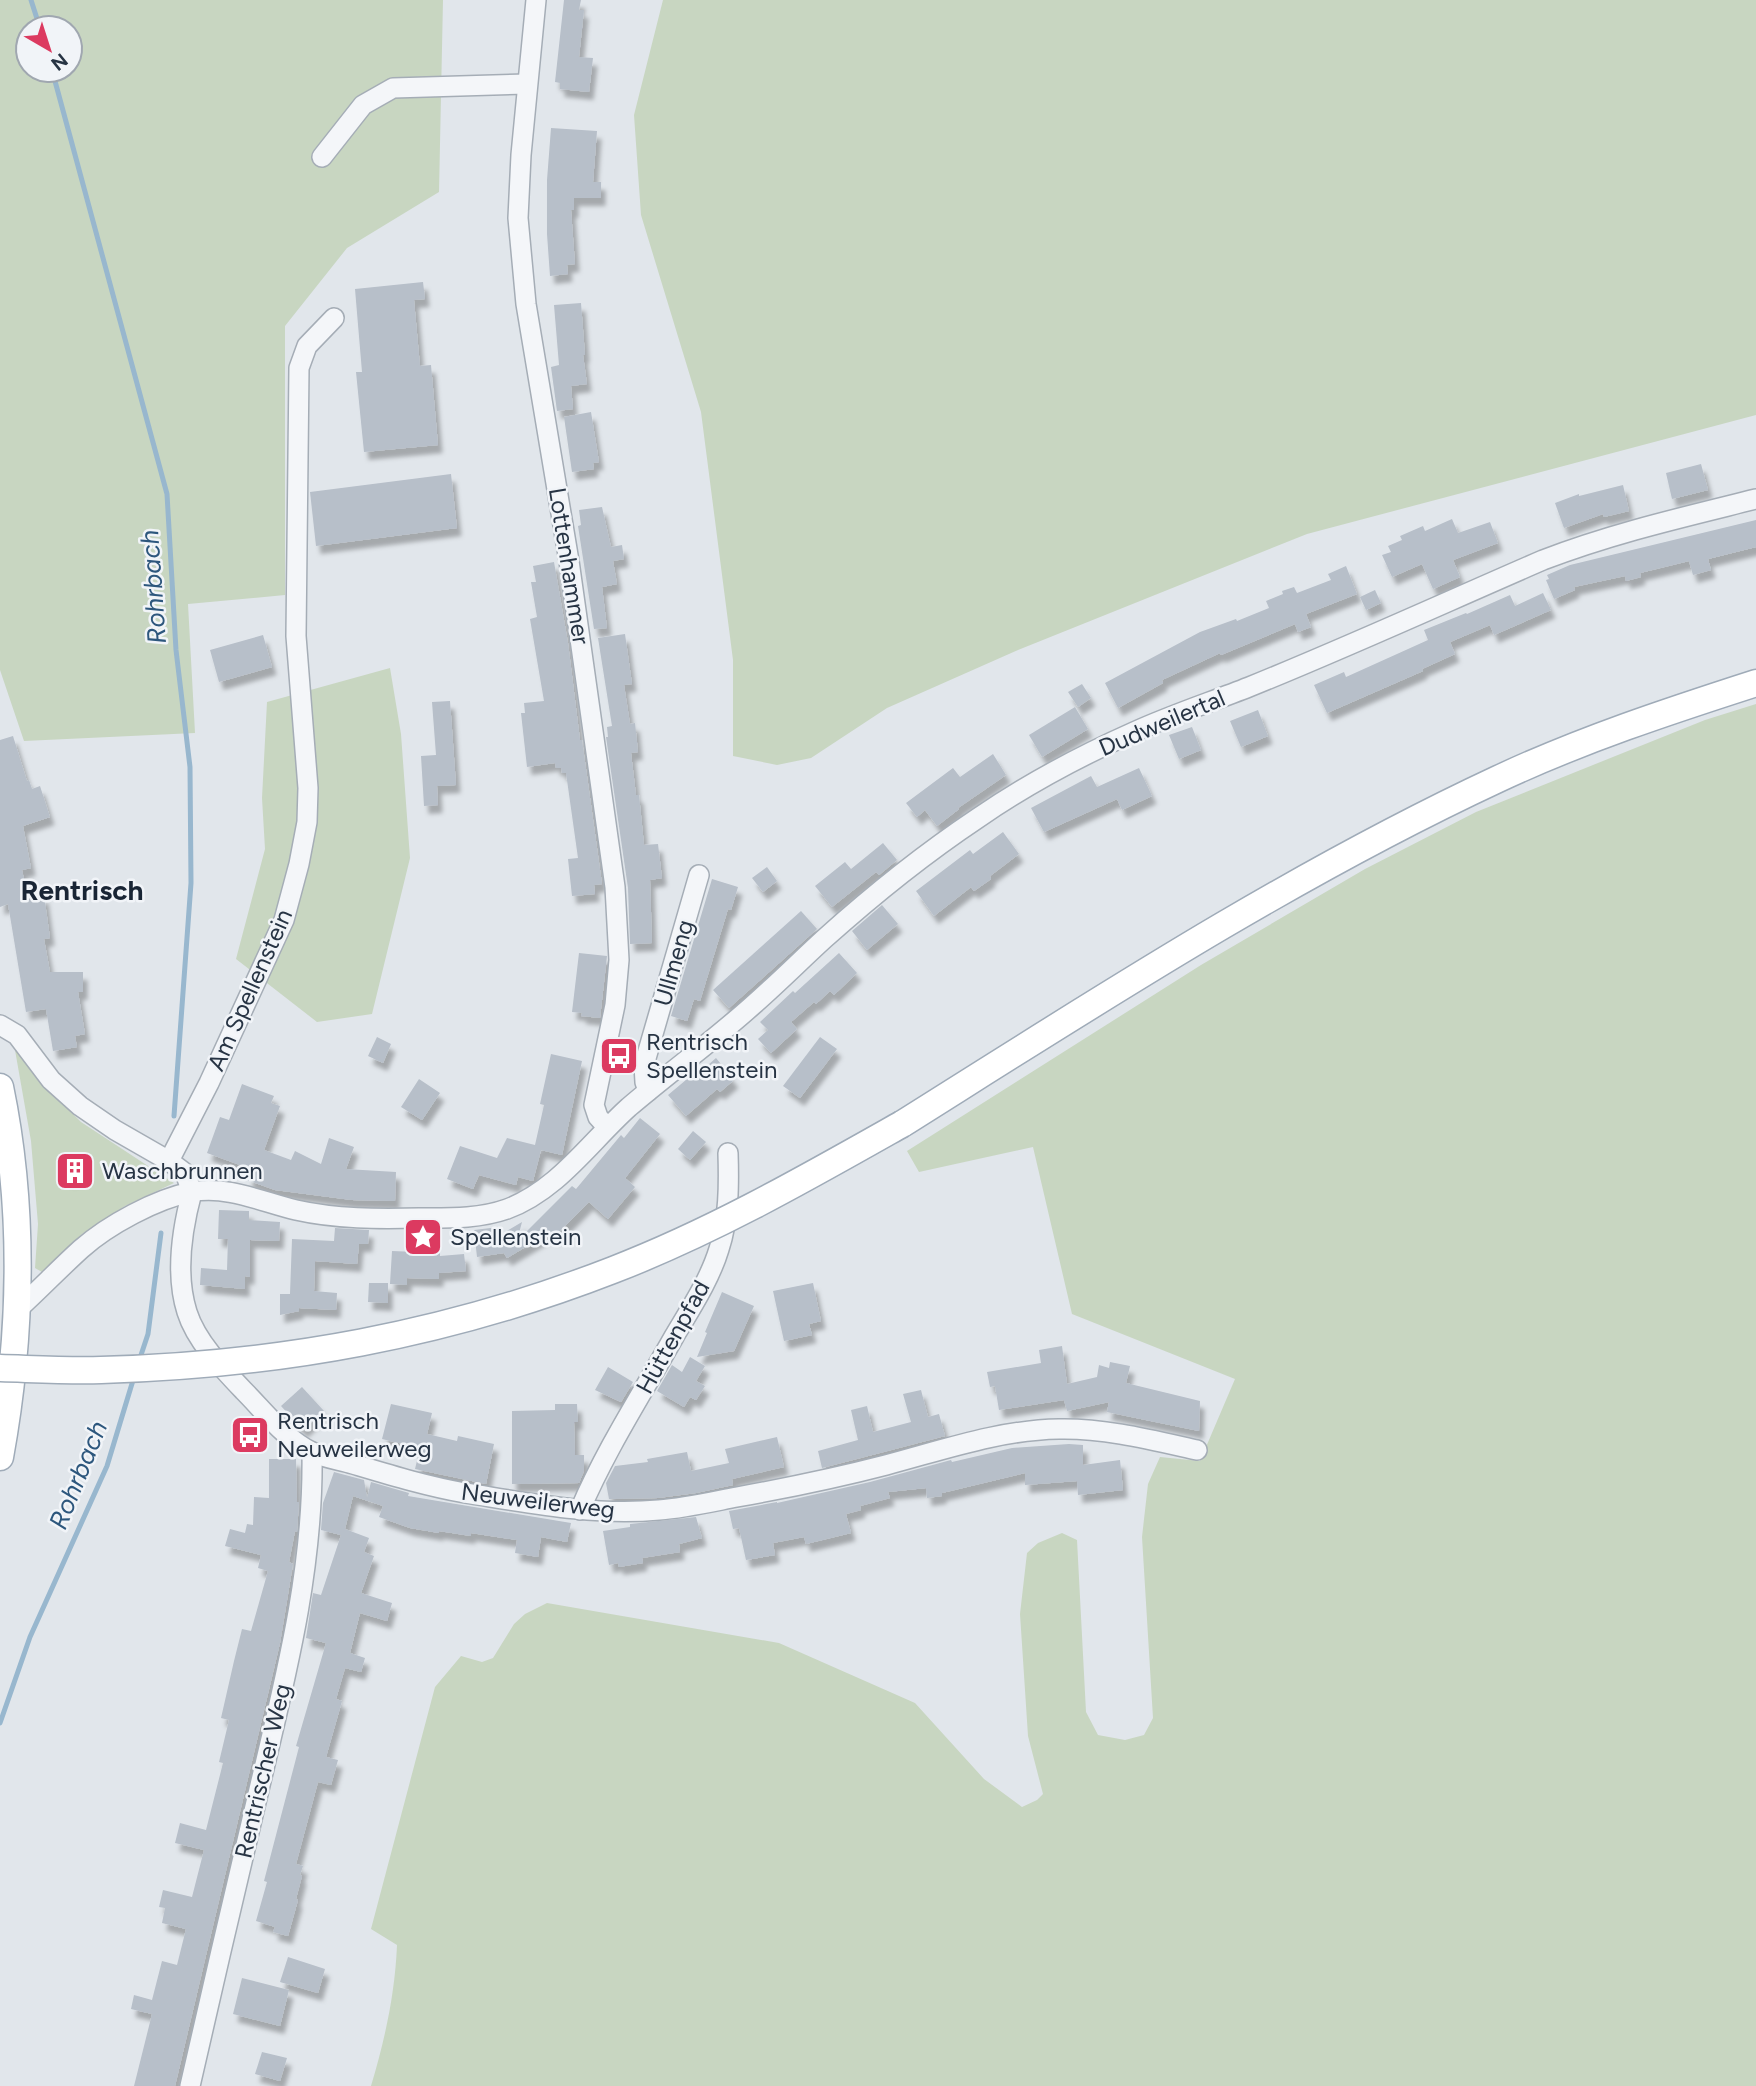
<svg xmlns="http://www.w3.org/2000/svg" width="1756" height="2086" font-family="Figtree,sans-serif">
<defs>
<filter id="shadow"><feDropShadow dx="4.5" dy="8" stdDeviation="2" flood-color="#0004"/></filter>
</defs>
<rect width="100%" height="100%" fill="#e1e6eb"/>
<!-- green -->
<g fill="#c8d6c1" fill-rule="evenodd">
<path d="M 0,0 L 443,0 L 439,192 L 347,248 L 285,326 L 285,595 L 188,604 L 195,733 L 24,741 L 0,670 ZM 28,28 L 70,28 L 70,70 L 28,70 Z"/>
<path d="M 663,0 L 1756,0 L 1756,415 L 1307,534 L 1018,650 L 887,708 L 811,758 L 777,765 L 733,756 L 733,660 L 701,412 L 641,215 L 634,115 Z"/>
<path d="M 390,668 L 401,734 L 410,858 L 372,1014 L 317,1022 L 236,959 L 265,849 L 262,798 L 267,702 Z"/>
<path d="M 1756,704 L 1756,2086 L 371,2086 C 385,2039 395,1994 397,1945 L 371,1929 L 435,1687 L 461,1656 L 482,1662 L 493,1658 L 514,1624 L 525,1614 L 547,1603 L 779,1643 L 915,1703 L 984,1779 L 1022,1807 L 1037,1800 L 1043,1794 L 1028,1736 L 1020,1614 L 1027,1553 L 1038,1543 L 1062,1533 L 1077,1540 L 1086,1712 L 1098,1735 L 1125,1740 L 1144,1735 L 1153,1718 L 1142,1537 L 1148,1484 L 1160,1457 L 1200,1461 L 1235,1379 L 1072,1314 L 1033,1147 L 919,1172 L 907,1151 L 1201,965 L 1365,869 L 1476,812 L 1705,720 Z"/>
<path d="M 15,1050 L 19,1050 L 35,1076 L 81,1122 L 174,1183 L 125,1206 L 82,1234 L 42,1272 L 35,1268 L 38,1224 L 31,1141 Z"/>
</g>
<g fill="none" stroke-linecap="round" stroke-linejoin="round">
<!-- stream -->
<g stroke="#98b7ce" stroke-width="5">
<path d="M 31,0 L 40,28"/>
<path d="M 52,70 L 167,494 L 176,650 L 190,767 L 191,883 L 174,1116"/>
<path d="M 139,1361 L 148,1334 L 161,1233"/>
<path d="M 0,1723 L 30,1637 L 107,1466 L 134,1377"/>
</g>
</g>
<!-- building -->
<g fill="#b7bfc9" filter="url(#shadow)">
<path d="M 564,0 L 581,0 L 579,10 L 584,10 L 579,57 L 593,58 L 589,92 L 560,89 L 560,83 L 555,82 Z"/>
<path d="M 551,128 L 597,131 L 593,182 L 601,182 L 601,198 L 574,198 L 574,210 L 571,210 L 575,264 L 567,265 L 568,274 L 550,276 L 547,234 L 547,180 Z"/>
<path d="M 423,282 L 425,299 L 414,300 L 420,366 L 431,365 L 438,445 L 364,452 L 356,372 L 362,372 L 355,289 Z"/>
<path d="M 581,303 L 585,355 L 583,355 L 587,384 L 571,386 L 573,409 L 557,411 L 551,367 L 559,365 L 554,305 Z"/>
<path d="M 591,412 L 599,462 L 593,463 L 594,469 L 572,472 L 564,417 Z"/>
<path d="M 1701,464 L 1708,490 L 1672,499 L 1666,473 Z"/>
<path d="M 451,474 L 457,528 L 316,546 L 310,492 Z"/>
<path d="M 1623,485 L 1629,511 L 1604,517 L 1603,514 L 1564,528 L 1555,503 L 1579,494 L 1579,496 Z"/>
<path d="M 602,507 L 611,547 L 622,545 L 624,559 L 613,561 L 617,584 L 602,587 L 607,628 L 594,629 L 578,526 L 581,525 L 579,510 Z"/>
<path d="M 1452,519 L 1458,533 L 1490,522 L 1498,543 L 1453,560 L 1460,577 L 1433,589 L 1422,564 L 1392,577 L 1382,555 L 1391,552 L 1388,546 L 1402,540 L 1400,536 L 1423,526 L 1425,531 Z"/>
<path d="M 1756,520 L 1756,547 L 1708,559 L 1711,570 L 1693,575 L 1689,561 L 1640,573 L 1641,577 L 1626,581 L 1625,576 L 1574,587 L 1575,590 L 1554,599 L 1546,580 L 1549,579 L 1547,575 L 1570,565 Z"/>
<path d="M 554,562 L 568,643 L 580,740 L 582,740 L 602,884 L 594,885 L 595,894 L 572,896 L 568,859 L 578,858 L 566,773 L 562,773 L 561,768 L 556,768 L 555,763 L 527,767 L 521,713 L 525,713 L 524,703 L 544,701 L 530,619 L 537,617 L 531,582 L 536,582 L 533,566 Z"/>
<path d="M 1346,566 L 1357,594 L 1306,614 L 1311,627 L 1298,632 L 1295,624 L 1221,655 L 1220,653 L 1162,680 L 1163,683 L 1118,708 L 1105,683 L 1200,632 L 1236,619 L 1237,621 L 1269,608 L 1266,601 L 1283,594 L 1282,591 L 1294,587 L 1297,593 L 1331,580 L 1328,574 Z"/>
<path d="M 1375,590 L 1381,603 L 1366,610 L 1360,597 Z"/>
<path d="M 1543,593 L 1551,610 L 1494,635 L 1490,625 L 1450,642 L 1455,654 L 1422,669 L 1423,671 L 1327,713 L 1314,685 L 1344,672 L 1346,677 L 1428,640 L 1424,630 L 1466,613 L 1467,614 L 1510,595 L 1515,606 Z"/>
<path d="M 625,634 L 632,684 L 624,685 L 630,724 L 635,723 L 638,752 L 631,753 L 636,795 L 639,795 L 644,845 L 658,844 L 662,878 L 650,880 L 652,943 L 630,944 L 628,888 L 606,737 L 608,737 L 607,727 L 612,726 L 598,638 Z"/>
<path d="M 263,635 L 272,667 L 219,682 L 210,650 Z"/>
<path d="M 1082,684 L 1091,698 L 1078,707 L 1068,692 Z"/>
<path d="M 450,701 L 456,785 L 437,786 L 438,805 L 424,806 L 421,756 L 436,755 L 432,702 Z"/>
<path d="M 1075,707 L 1088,729 L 1042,757 L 1029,735 Z"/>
<path d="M 1258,710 L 1268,736 L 1241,747 L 1230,721 Z"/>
<path d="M 1192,727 L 1201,750 L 1179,759 L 1169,735 Z"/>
<path d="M 13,736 L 27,781 L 29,780 L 32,789 L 40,786 L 50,817 L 23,826 L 31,868 L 22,870 L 28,898 L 44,895 L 50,938 L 44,939 L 50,972 L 83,972 L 83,992 L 78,992 L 85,1034 L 75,1036 L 77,1047 L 53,1051 L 46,1009 L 26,1012 L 8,904 L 0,907 L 0,740 Z"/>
<path d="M 993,754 L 1006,775 L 958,808 L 959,809 L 937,826 L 925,810 L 917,817 L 906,803 L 953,768 L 960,777 Z"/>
<path d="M 1139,768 L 1152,796 L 1122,810 L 1117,799 L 1044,832 L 1031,808 L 1091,776 L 1097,787 Z"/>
<path d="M 1003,832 L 1019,854 L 990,876 L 991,879 L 974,891 L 971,887 L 934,916 L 916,891 L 970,850 L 973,854 Z"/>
<path d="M 883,843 L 897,860 L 879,875 L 876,872 L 832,907 L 815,886 L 845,862 L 851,869 Z"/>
<path d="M 767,867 L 777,881 L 763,892 L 752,878 Z"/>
<path d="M 712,879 L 738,887 L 731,910 L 728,909 L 700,1001 L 694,999 L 687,1021 L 671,1016 Z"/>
<path d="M 882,905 L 898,924 L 867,950 L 852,931 Z"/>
<path d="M 801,911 L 817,929 L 729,1008 L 713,990 Z"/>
<path d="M 579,953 L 607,956 L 600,1018 L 581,1016 L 582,1013 L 572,1012 Z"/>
<path d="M 839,953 L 857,973 L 834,995 L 830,991 L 816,1004 L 814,1002 L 791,1022 L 797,1029 L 771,1053 L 758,1039 L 768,1030 L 760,1022 L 793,991 L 795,993 Z"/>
<path d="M 377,1037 L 391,1044 L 383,1063 L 368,1056 Z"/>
<path d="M 820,1037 L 837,1049 L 800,1098 L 783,1086 Z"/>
<path d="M 551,1054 L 582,1061 L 562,1155 L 541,1150 L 533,1181 L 518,1177 L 516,1185 L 479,1175 L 473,1189 L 447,1179 L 460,1146 L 497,1158 L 507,1138 L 535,1145 L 544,1105 L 540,1104 Z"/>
<path d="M 716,1058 L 734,1080 L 720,1092 L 717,1089 L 686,1116 L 668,1095 L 699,1069 L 701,1071 Z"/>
<path d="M 419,1079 L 440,1093 L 422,1120 L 401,1107 Z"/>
<path d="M 242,1084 L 274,1096 L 271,1103 L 280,1106 L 264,1150 L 291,1160 L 295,1151 L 321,1164 L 329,1138 L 354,1147 L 346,1169 L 396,1172 L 395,1201 L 352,1200 L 275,1190 L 247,1180 L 251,1169 L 207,1153 L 220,1117 L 229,1120 Z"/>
<path d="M 640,1118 L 660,1134 L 625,1178 L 635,1187 L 608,1219 L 589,1202 L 553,1238 L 549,1233 L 507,1258 L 504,1253 L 477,1257 L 474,1230 L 499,1227 L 500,1235 L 522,1222 L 517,1241 L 572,1186 L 576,1189 L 621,1135 L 624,1138 Z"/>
<path d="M 693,1131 L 706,1142 L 690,1160 L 678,1149 Z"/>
<path d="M 82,1163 L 83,1177 L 68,1179 L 67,1164 Z"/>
<path d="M 219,1210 L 249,1211 L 249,1220 L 280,1222 L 279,1241 L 250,1240 L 250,1277 L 245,1276 L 245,1289 L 200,1285 L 201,1268 L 227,1270 L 228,1239 L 218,1239 Z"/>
<path d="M 335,1228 L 369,1230 L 368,1244 L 359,1244 L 357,1264 L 315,1261 L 314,1291 L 337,1293 L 336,1310 L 299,1308 L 299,1311 L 280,1315 L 280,1294 L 290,1294 L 292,1239 L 334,1241 Z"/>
<path d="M 392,1251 L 440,1253 L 440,1256 L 464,1254 L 466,1271 L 439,1273 L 439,1279 L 407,1278 L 407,1285 L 390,1284 Z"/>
<path d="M 369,1283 L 388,1283 L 388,1303 L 368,1302 Z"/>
<path d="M 813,1283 L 821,1321 L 809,1324 L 812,1335 L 784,1341 L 773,1291 Z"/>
<path d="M 722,1292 L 754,1306 L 734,1351 L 697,1357 L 707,1333 L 705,1332 Z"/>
<path d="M 1062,1346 L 1067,1384 L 1097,1377 L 1099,1365 L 1109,1368 L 1110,1362 L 1130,1366 L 1126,1383 L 1200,1401 L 1199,1431 L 1107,1412 L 1109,1402 L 1067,1411 L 1064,1400 L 999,1410 L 995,1386 L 990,1387 L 987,1372 L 1041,1363 L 1039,1350 Z"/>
<path d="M 690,1357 L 705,1366 L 696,1381 L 705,1386 L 696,1400 L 690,1397 L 684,1407 L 657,1391 L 672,1365 L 682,1372 Z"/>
<path d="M 608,1367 L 633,1382 L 621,1402 L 595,1390 Z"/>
<path d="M 302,1387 L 324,1411 L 303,1430 L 281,1406 Z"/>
<path d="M 921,1390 L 928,1417 L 939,1414 L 945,1436 L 822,1468 L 818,1451 L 858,1440 L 851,1410 L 867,1406 L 873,1432 L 911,1422 L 903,1394 Z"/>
<path d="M 391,1404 L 432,1413 L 427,1434 L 457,1441 L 458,1436 L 494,1444 L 486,1484 L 415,1469 L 420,1448 L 382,1439 Z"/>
<path d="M 555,1404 L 577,1404 L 578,1422 L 574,1422 L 575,1455 L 584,1455 L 584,1471 L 579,1483 L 512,1484 L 512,1411 L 555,1410 Z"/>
<path d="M 777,1437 L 784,1467 L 732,1479 L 733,1485 L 696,1493 L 658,1498 L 609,1499 L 606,1483 L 615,1466 L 648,1462 L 647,1459 L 687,1452 L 691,1471 L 729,1463 L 725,1449 Z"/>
<path d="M 1069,1444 L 1083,1445 L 1083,1465 L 1120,1460 L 1123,1490 L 1078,1495 L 1077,1481 L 1025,1485 L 1025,1473 L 942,1493 L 942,1496 L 927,1498 L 926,1488 L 888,1492 L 890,1498 L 860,1506 L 861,1510 L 846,1514 L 851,1533 L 806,1544 L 804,1537 L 773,1543 L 775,1555 L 746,1560 L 739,1528 L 733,1529 L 729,1511 L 777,1502 L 777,1503 L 870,1482 L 951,1460 L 952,1462 L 1012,1448 Z"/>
<path d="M 269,1459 L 296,1459 L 297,1502 L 299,1502 L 297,1532 L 295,1531 L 289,1562 L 293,1564 L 280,1643 L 175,2086 L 134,2086 L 152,2014 L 131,2009 L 134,1995 L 152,2000 L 162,1961 L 177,1965 L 186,1929 L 162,1923 L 165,1908 L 159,1907 L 163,1890 L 192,1897 L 204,1850 L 175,1843 L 180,1823 L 206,1830 L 223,1763 L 219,1762 L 229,1720 L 221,1718 L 234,1661 L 242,1629 L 251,1631 L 268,1571 L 258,1568 L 261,1555 L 225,1546 L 230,1529 L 245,1533 L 247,1524 L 253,1525 L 254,1497 L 269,1498 Z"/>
<path d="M 334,1472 L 364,1480 L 367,1498 L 371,1482 L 409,1493 L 408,1496 L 571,1523 L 567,1542 L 541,1537 L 538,1557 L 515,1553 L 517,1540 L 471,1533 L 471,1536 L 439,1531 L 439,1533 L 410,1528 L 379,1517 L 383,1506 L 353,1496 L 345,1529 L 369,1538 L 364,1552 L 374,1556 L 361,1593 L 392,1603 L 387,1621 L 360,1613 L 350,1653 L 365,1658 L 361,1672 L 345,1668 L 336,1699 L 342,1701 L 326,1757 L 338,1760 L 331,1785 L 318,1782 L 296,1864 L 303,1866 L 300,1875 L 302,1876 L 296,1899 L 298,1900 L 288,1936 L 273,1932 L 275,1927 L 256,1921 L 267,1882 L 264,1881 L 299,1747 L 296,1746 L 326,1643 L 306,1638 L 313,1593 L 321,1595 L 341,1535 L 321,1530 L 323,1503 Z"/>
<path d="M 696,1517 L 702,1538 L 679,1544 L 680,1552 L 642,1558 L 643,1563 L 619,1567 L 618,1563 L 609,1565 L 603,1531 L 630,1527 L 630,1524 Z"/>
<path d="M 288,1957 L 325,1969 L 318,1993 L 280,1982 Z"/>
<path d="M 242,1978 L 289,1990 L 280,2026 L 233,2014 Z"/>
<path d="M 262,2052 L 287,2058 L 280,2081 L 255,2074 Z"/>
</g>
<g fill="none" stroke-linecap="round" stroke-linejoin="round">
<!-- minor casing -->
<g stroke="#a5adb6" stroke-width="22">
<g id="minor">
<path d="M 536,0 L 521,155 L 518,218 L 526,304 L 569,561 L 615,887 L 619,960 L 615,1005 L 594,1105 L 598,1117 L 607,1127"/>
<path d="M 322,157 L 363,105 L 393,88 L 527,84"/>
<path d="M 0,1025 L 17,1035 L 51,1080 L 80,1106 L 115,1130 L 169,1161 L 185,1173 L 192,1192"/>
<path d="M 648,1091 L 645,1082 L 644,1065 L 699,875"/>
<path d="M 169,1161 L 209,1083 L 284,920 L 299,864 L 307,822 L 308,788 L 296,636 L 299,368 L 307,346 L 334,318"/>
<path d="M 192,1192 C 182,1229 175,1274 187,1312 C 196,1341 223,1369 244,1391 C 264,1411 285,1439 312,1452 C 324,1458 339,1460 353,1464 C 390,1475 426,1486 465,1493 C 529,1503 593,1516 659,1510 C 685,1508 711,1502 737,1497 C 787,1488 836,1478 886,1465 C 943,1450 999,1430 1059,1429 C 1105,1428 1152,1440 1197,1450"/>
<path d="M 17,1310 C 39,1290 59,1269 81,1249 C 108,1225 156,1199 191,1192 C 227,1185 262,1202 296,1210 C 336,1219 378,1219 419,1218 C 449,1218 479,1219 507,1209 C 558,1190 590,1142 629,1107 C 670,1072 713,1041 753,1005 C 777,984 800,961 824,939 C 873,895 924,854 978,818 C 1026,785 1080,756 1134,732 C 1171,715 1211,702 1249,687 C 1348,647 1446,602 1543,560 C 1613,533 1684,517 1756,499"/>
<path d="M 580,1510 C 606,1449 643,1392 675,1335 C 691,1308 710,1279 719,1249 C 729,1219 729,1184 728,1153"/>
<path d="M 190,2086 C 213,1984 237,1883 261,1781 C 287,1672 314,1565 312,1452"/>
</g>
</g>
<!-- major casing -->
<g stroke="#9fabb8" stroke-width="29">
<g id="major">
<path d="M 0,1087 C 25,1208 22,1336 0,1457"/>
<path d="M 902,1124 C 1096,1002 1290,876 1498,779 C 1581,740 1669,711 1756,683"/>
</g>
</g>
<!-- minor -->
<use href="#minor" stroke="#f4f6f9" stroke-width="19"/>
<!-- major -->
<use href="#major" stroke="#fff" stroke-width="26"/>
<!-- major-bridge casing -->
<g stroke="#9fabb8" stroke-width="29" stroke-linecap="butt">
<path id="major-bridge" d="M 0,1368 C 34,1369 67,1371 101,1370 C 279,1365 446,1335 613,1270 C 714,1231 808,1177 902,1124"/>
</g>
<!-- major-bridge -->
<use href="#major-bridge" stroke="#fff" stroke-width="26"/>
</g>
<!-- icons -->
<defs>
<g id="bus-square" transform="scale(2.0125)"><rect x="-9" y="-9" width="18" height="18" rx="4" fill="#dc3a60" stroke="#f1f4f8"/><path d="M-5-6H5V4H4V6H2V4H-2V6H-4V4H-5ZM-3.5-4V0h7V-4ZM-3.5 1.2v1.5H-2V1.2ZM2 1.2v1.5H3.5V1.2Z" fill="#fff"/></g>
<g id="building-square" transform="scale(2.0125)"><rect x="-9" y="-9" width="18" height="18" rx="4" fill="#dc3a60" stroke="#f1f4f8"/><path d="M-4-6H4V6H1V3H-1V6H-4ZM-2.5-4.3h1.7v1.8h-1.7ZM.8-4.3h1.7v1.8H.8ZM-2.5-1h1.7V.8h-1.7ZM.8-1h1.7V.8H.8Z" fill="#fff"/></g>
<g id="sight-square" transform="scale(2.0125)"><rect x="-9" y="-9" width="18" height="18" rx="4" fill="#dc3a60" stroke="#f1f4f8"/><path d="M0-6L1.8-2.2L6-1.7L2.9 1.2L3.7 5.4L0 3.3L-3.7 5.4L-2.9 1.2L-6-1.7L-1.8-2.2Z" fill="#fff"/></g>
</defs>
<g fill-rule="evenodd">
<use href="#bus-square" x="619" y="1056"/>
<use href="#building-square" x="75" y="1171"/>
<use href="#sight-square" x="423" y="1237"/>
<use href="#bus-square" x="250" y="1435"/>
</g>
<g text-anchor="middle" stroke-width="5" stroke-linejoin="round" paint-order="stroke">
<!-- street labels -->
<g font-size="24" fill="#273444" stroke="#f1f4f8">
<text transform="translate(569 566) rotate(81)" y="8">Lottenhammer</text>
<text transform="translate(1162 723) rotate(-23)" y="8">Dudweilertal</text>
<text transform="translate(674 963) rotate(-74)" y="8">Ullmeng</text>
<text transform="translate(250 990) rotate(-66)" y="8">Am Spellenstein</text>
<text transform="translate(673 1337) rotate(-61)" y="8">Hüttenpfad</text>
<text transform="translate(538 1501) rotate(7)" y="8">Neuweilerweg</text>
<text transform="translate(263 1771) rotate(-77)" y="8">Rentrischer Weg</text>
</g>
<!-- poi labels -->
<g font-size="24" fill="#273444" stroke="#f1f4f8" text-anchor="start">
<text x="646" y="1050">Rentrisch<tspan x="646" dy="28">Spellenstein</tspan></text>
<text x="102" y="1179">Waschbrunnen</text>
<text x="450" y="1245">Spellenstein</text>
<text x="277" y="1429">Rentrisch<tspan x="277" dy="28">Neuweilerweg</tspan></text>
</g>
<!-- water labels -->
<g font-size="26" font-style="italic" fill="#2d577d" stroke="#f1f4f8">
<text transform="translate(153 587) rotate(-94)" y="9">Rohrbach</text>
<text transform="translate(78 1475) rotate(-68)" y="9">Rohrbach</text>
</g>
<!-- quarter labels -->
<g font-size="28" font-weight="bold" fill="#192535" stroke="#f1f4f8">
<text x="82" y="900">Rentrisch</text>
</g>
</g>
<!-- north arrow -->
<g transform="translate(49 49) rotate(141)"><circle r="33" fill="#f1f4f8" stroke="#a0a7b0" stroke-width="2"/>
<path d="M0-5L12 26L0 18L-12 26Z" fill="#dc3a60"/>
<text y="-10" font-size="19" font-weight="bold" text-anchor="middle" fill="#273444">N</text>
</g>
</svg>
